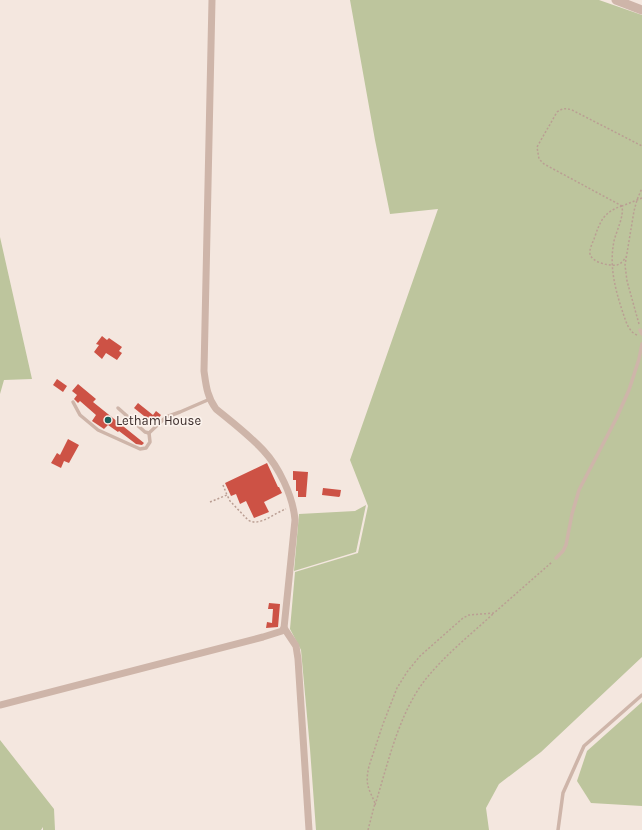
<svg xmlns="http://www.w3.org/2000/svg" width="642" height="830" font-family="Karla,sans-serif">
<rect width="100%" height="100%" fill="#f4e7df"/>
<!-- green -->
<g fill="#bdc59d">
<path d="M 350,0 L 599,0 L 642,15 L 642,657 L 541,752 L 499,784 L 486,808 L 489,830 L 316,830 L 310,749 L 301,650 L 290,629 L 295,572 L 358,553 L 368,506 L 350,460 L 438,209 L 390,214 L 375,140 Z"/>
<path d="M 0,237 L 32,379 L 4,380 L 0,394 Z"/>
<path d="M 366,505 L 356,552 L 294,571 L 299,514 L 355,511 Z"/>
<path d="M 642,702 L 642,806 L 591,803 L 577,781 L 587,751 Z"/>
<path d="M 0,740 L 54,809 L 55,830 L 43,830 L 43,827 L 41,830 L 0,830 Z"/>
</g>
<!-- building -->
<g fill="#cd5245">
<path d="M 102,336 L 107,340 L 109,338 L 122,347 L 119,351 L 122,353 L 117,360 L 106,353 L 102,359 L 94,352 L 99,345 L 96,344 Z"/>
<path d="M 57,379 L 67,386 L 63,392 L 53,385 Z"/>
<path d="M 78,384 L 96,399 L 93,402 L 144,443 L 142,445 L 136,444 L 119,431 L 118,432 L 108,425 L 104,429 L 92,421 L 96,415 L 80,401 L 78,403 L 74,399 L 77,395 L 72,391 Z"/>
<path d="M 138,403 L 153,415 L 156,411 L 161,415 L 154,424 L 134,408 Z"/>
<path d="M 68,439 L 79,445 L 69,463 L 64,461 L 61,468 L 51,463 L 57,453 L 60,455 Z"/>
<path d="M 267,463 L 278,487 L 279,487 L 282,493 L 264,502 L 269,512 L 254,518 L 246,501 L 240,504 L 236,494 L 231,496 L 225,483 Z"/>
<path d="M 293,471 L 308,472 L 306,497 L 298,497 L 298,491 L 296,491 L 296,480 L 293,480 Z"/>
<path d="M 323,488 L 341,490 L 340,496 L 339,497 L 322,495 Z"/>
<path d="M 269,603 L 280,604 L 278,627 L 266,628 L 267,622 L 272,623 L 273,609 L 268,609 Z"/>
</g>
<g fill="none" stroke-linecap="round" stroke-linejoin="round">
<!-- path -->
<g stroke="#ba9e93" stroke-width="1.5" stroke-dasharray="2 2" stroke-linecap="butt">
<path d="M 622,206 L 544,164 L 539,159 L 537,147 L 557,112 C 563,108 566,108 572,110 L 642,146"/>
<path d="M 622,206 C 603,212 600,222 594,239 C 592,244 589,250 590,254 C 592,263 610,266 617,265 C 621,264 624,260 626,257"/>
<path d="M 639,324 L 627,281 L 625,265 L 634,211 L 637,200 L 642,188"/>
<path d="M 637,335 C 629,332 626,322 623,313 C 615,289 609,266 614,241 C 617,229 624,217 622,206 L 642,198"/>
<path d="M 223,485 L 227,495"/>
<path d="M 210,502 L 227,495 L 230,501 L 248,520 C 260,527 274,513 286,509"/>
<path d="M 375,805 C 388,764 398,715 425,680 C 444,656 470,635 493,614"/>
<path d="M 368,830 L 375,803 C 368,787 365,784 369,766 L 383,724 L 397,688 L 407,672 L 420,656 L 463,618 L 469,615 L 494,613 L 552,562"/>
</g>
<!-- service -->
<g stroke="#ceb5a9" stroke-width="3.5">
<path d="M 640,330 L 642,334"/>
<path d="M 73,402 L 80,415 L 98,430 L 140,449 L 146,448 L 150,442 L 149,433 L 166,417 L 180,412 L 210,399"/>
<path d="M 118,408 L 145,432 L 149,433"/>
<path d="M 556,558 L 563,551 L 566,545 L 572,514 L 579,490 L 616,419 L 629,390 L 639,359 L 642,344"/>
<path d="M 558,830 L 563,793 L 584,746 L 642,695"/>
</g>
<!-- minor -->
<g stroke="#ceb5a9" stroke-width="7">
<path d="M 212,0 L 204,371 C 206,385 207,397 216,409 C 232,422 249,435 263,450 C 279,467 293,496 295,520 L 284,628 L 296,646 L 298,659 L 309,830"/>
<path d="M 0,705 L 263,637 L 282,631 L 284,628"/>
</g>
<!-- tertiary -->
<path stroke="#ceb5a9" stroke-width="9" d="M 616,0 L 642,10"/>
</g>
<!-- markers -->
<circle fill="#1c5f5a" stroke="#fbf2ec" stroke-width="1.5" cx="108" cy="420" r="4"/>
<g text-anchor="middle" stroke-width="3.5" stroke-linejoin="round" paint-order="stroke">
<!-- poi labels -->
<g font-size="13" fill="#3b2c2a" stroke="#fbf2ec" text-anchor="start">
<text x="116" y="425">Letham House</text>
</g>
</g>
</svg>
